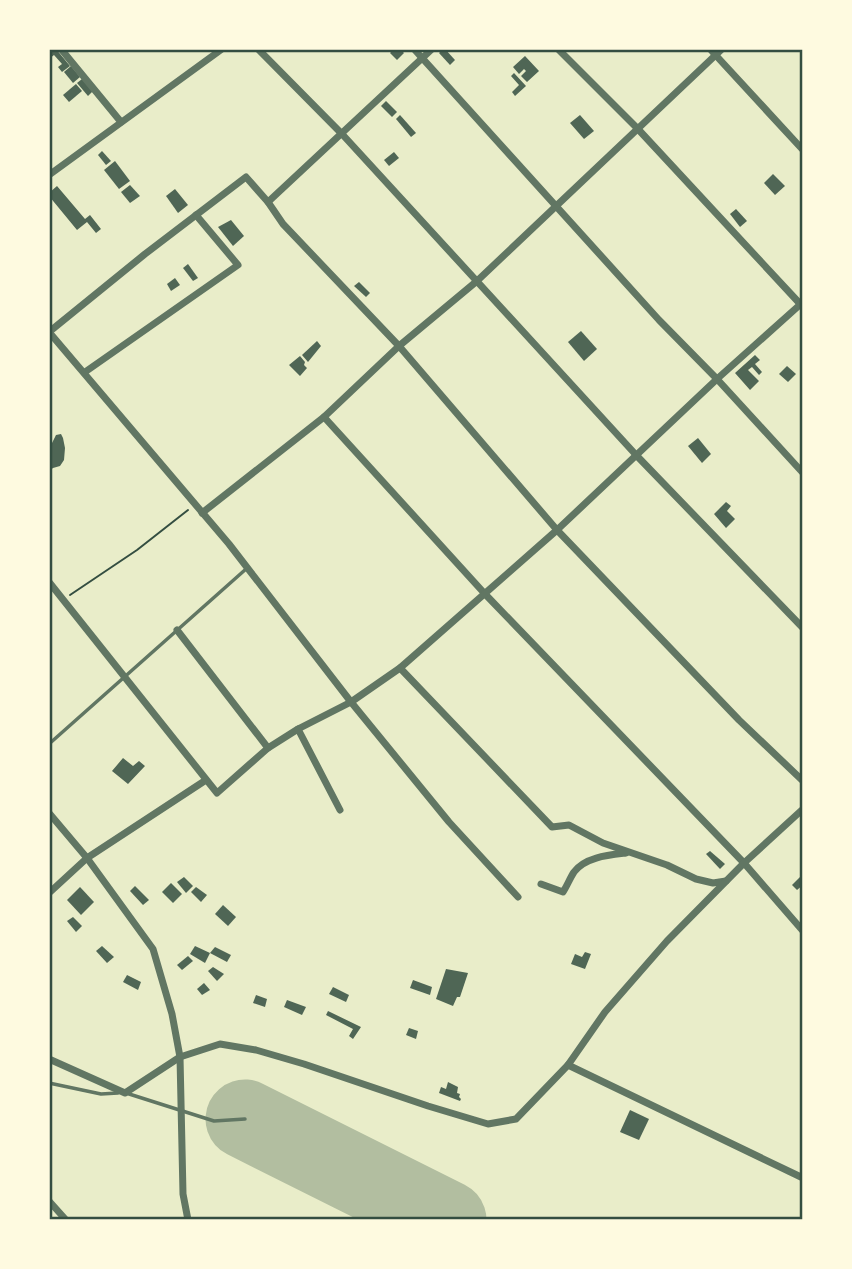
<svg xmlns="http://www.w3.org/2000/svg" width="852" height="1269" font-family="Barlow,sans-serif">
<rect width="100%" height="100%" fill="#e9edc9"/>
<g fill="none" stroke-linecap="round" stroke-linejoin="round">
<!-- runway -->
<path stroke="#b2bea0" stroke-width="79" d="M 245,1119 L 447,1220"/>
</g>
<!-- building -->
<g fill="#4f6655">
<path d="M 51,49 L 56,49 L 70,66 L 62,72 L 58,67 L 62,64 L 54,55 L 49,59 L 49,51 Z"/>
<path d="M 394,49 L 400,49 L 404,53 L 397,60 L 390,53 Z"/>
<path d="M 443,49 L 445,49 L 455,60 L 450,65 L 439,53 Z"/>
<path d="M 525,56 L 539,71 L 527,82 L 521,76 L 526,71 L 524,69 L 519,74 L 513,67 Z"/>
<path d="M 71,66 L 80,77 L 73,83 L 64,72 Z"/>
<path d="M 514,73 L 526,86 L 515,96 L 512,92 L 519,85 L 511,76 Z"/>
<path d="M 82,79 L 93,91 L 88,96 L 77,83 Z"/>
<path d="M 76,84 L 82,91 L 69,102 L 63,95 Z"/>
<path d="M 386,101 L 397,112 L 392,117 L 381,106 Z"/>
<path d="M 400,115 L 416,133 L 411,137 L 396,119 Z"/>
<path d="M 580,115 L 594,131 L 584,139 L 570,123 Z"/>
<path d="M 102,151 L 111,161 L 106,165 L 98,155 Z"/>
<path d="M 394,152 L 399,158 L 389,166 L 384,160 Z"/>
<path d="M 115,161 L 130,181 L 119,189 L 104,170 Z"/>
<path d="M 773,174 L 785,186 L 775,195 L 764,183 Z"/>
<path d="M 130,185 L 140,196 L 130,203 L 121,192 Z"/>
<path d="M 57,186 L 85,219 L 90,215 L 101,229 L 96,233 L 87,222 L 77,230 L 49,196 L 49,193 Z"/>
<path d="M 175,189 L 188,205 L 178,213 L 166,196 Z"/>
<path d="M 736,209 L 747,221 L 740,227 L 730,214 Z"/>
<path d="M 231,220 L 244,236 L 233,246 L 218,227 Z"/>
<path d="M 188,264 L 198,278 L 193,281 L 183,268 Z"/>
<path d="M 175,278 L 180,285 L 171,291 L 167,284 Z"/>
<path d="M 359,282 L 370,293 L 366,297 L 354,286 Z"/>
<path d="M 581,331 L 597,349 L 584,361 L 568,342 Z"/>
<path d="M 317,341 L 321,346 L 308,362 L 302,355 Z"/>
<path d="M 755,355 L 760,360 L 755,364 L 762,372 L 759,375 L 752,367 L 748,370 L 759,381 L 750,390 L 735,373 Z"/>
<path d="M 300,356 L 305,362 L 304,365 L 307,368 L 300,376 L 289,365 Z"/>
<path d="M 787,366 L 796,374 L 788,382 L 779,374 Z"/>
<path d="M 61,434 L 63,438 L 65,448 L 64,460 L 60,466 L 53,468 L 49,471 L 49,449 L 56,435 Z"/>
<path d="M 698,438 L 711,454 L 702,463 L 688,446 Z"/>
<path d="M 726,502 L 731,506 L 727,511 L 735,519 L 726,528 L 714,514 Z"/>
<path d="M 123,758 L 133,766 L 139,761 L 145,766 L 128,784 L 112,771 Z"/>
<path d="M 710,851 L 725,864 L 720,869 L 706,854 Z"/>
<path d="M 801,876 L 803,878 L 803,885 L 797,890 L 792,885 Z"/>
<path d="M 184,877 L 193,886 L 186,893 L 177,882 Z"/>
<path d="M 171,883 L 182,894 L 173,903 L 162,892 Z"/>
<path d="M 135,886 L 149,900 L 143,905 L 130,891 Z"/>
<path d="M 80,887 L 94,902 L 81,915 L 67,900 Z"/>
<path d="M 196,887 L 207,895 L 201,902 L 191,892 Z"/>
<path d="M 223,905 L 236,917 L 228,926 L 215,914 Z"/>
<path d="M 73,917 L 82,926 L 76,932 L 67,921 Z"/>
<path d="M 102,946 L 114,957 L 107,963 L 96,951 Z"/>
<path d="M 195,946 L 210,953 L 205,963 L 190,954 Z"/>
<path d="M 215,947 L 231,955 L 227,962 L 210,953 Z"/>
<path d="M 585,952 L 591,954 L 585,969 L 571,964 L 575,954 L 582,957 Z"/>
<path d="M 188,956 L 193,961 L 182,970 L 177,965 Z"/>
<path d="M 213,967 L 224,974 L 217,981 L 208,971 Z"/>
<path d="M 446,969 L 468,973 L 460,997 L 457,997 L 453,1006 L 436,999 Z"/>
<path d="M 127,975 L 141,982 L 138,990 L 123,982 Z"/>
<path d="M 413,980 L 432,987 L 430,995 L 410,988 Z"/>
<path d="M 204,983 L 210,990 L 202,995 L 197,989 Z"/>
<path d="M 333,987 L 349,995 L 346,1002 L 329,994 Z"/>
<path d="M 256,995 L 267,999 L 265,1007 L 253,1003 Z"/>
<path d="M 287,1000 L 306,1007 L 302,1015 L 284,1007 Z"/>
<path d="M 328,1011 L 361,1027 L 353,1039 L 349,1036 L 353,1029 L 326,1015 Z"/>
<path d="M 409,1028 L 418,1031 L 416,1039 L 406,1035 Z"/>
<path d="M 448,1082 L 458,1087 L 457,1093 L 460,1094 L 459,1097 L 461,1099 L 460,1101 L 439,1093 L 441,1087 L 446,1089 Z"/>
<path d="M 630,1110 L 649,1119 L 639,1140 L 620,1132 Z"/>
</g>
<g fill="none" stroke-linecap="round" stroke-linejoin="round">
<!-- path -->
<path stroke="#344e41" stroke-width="2" d="M 70,595 L 137,550 L 188,510"/>
<!-- service -->
<g stroke="#617663" stroke-width="3.5">
<path d="M 49,744 L 246,569"/>
<path d="M 49,1083 L 101,1094 L 118,1093"/>
<path d="M 126,1093 L 214,1121 L 245,1119"/>
</g>
<!-- minor -->
<g stroke="#617663" stroke-width="7">
<path d="M 61,49 L 121,122"/>
<path d="M 258,49 L 342,134 L 637,456 L 803,628"/>
<path d="M 414,49 L 659,320 L 717,379 L 803,473"/>
<path d="M 558,49 L 637,128 L 803,307"/>
<path d="M 710,49 L 803,150"/>
<path d="M 49,175 L 222,49"/>
<path d="M 268,202 L 283,224 L 399,346 L 557,530 L 739,720 L 803,781"/>
<path d="M 49,332 L 229,544 L 351,702 L 449,822 L 518,897"/>
<path d="M 49,332 L 145,254 L 246,177 L 268,202 L 432,49"/>
<path d="M 85,372 L 238,265 L 196,215"/>
<path d="M 324,417 L 485,594 L 744,863 L 803,931"/>
<path d="M 202,513 L 324,417 L 399,346 L 477,281 L 722,49"/>
<path d="M 49,582 L 217,793 L 268,748 L 298,729 L 351,702 L 400,668 L 557,530 L 717,379 L 803,302"/>
<path d="M 177,630 L 268,748"/>
<path d="M 400,668 L 552,827 L 569,825 L 603,843 L 667,865 L 696,879 L 713,883 L 726,881"/>
<path d="M 298,729 L 340,810"/>
<path d="M 49,813 L 87,858 L 153,949 L 172,1014 L 180,1057 L 183,1194 L 188,1220"/>
<path d="M 541,884 L 563,892 C 567,886 570,878 574,872 C 585,857 609,855 626,853"/>
<path d="M 49,893 L 87,858 L 206,780"/>
<path d="M 49,1059 L 125,1093 L 180,1057 L 220,1044 L 256,1050 L 304,1064 L 428,1106 L 488,1124 L 516,1119 L 568,1065 L 605,1012 L 667,941 L 744,863 L 803,809"/>
<path d="M 568,1065 L 803,1178"/>
<path d="M 49,1201 L 66,1220"/>
</g>
</g>
<!-- border -->
<rect width="852" height="1269" fill="none" stroke="#fefae0" stroke-width="102"/>
<rect x="51" y="51" width="750" height="1167" fill="none" stroke="#344e41" stroke-width="2.5"/>
</svg>
